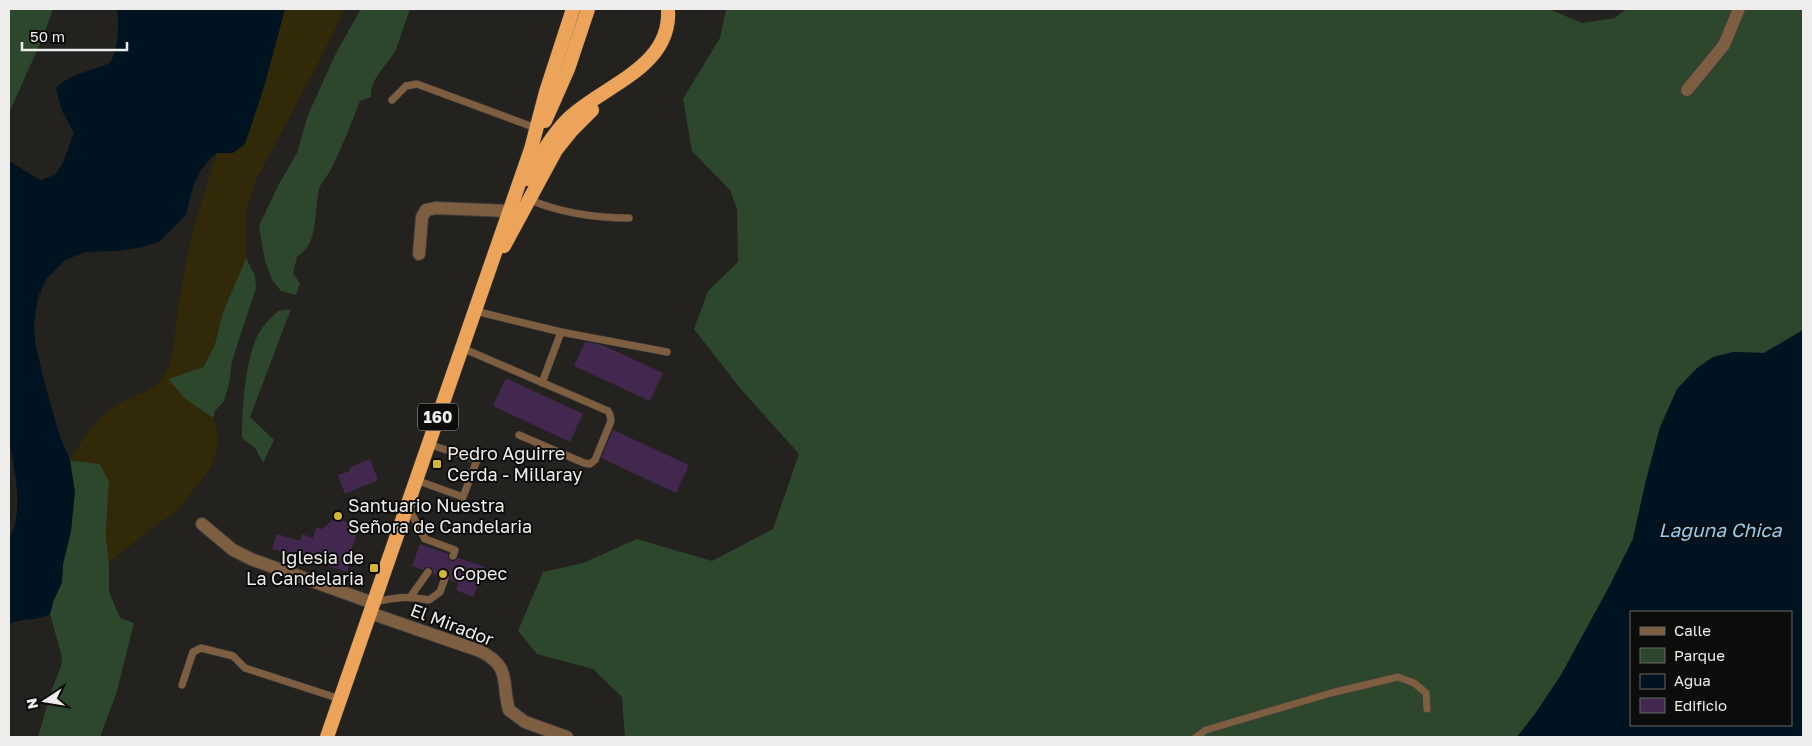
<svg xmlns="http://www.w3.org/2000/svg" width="1812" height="746" font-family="'Golos Text',sans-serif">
<rect width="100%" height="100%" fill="#24221f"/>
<!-- green -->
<g fill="#2d472c">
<path d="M 9,9 L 53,9 L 43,37 L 9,113 Z"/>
<path d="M 361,9 L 410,9 C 405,22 401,36 396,49 C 388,66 370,77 371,97 L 360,101 C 351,124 342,147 331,169 C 328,176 321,182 319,189 C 314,211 319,244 297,257 L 293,273 L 300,284 L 296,295 L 281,291 L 272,280 L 265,261 L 259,226 L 278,186 L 297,153 L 308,115 L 336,53 Z"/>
<path d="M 726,9 L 1549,9 L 1582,23 L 1615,18 L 1626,9 L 1803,9 L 1803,330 L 1764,353 L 1733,352 L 1646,480 L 1633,539 L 1608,589 L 1561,675 L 1535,714 L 1517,737 L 625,737 L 622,697 L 593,669 L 537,654 L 518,631 L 543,572 L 583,563 L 637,539 L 712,561 L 773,529 L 799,454 L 740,388 L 694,329 L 708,291 L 738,262 L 737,209 L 730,190 L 692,151 L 683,99 L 720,38 Z"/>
<path d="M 246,258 L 255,276 L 256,288 L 232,361 L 229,384 L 224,401 L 215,411 L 213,418 L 185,399 L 168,379 L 203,367 L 214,347 L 223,312 Z"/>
<path d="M 291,309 L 250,417 L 274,440 L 263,463 L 256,449 L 242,438 C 242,410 245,355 260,331 C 265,323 272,317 278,311 Z"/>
<path d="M 70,460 L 100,464 L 109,481 L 106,536 L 109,562 L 109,592 L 120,618 L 134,623 L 117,691 L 100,737 L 38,737 L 52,689 L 61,667 L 62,657 L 50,614 L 53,602 L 62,582 L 63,564 L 71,531 L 74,492 Z"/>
</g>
<!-- sand -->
<path fill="#312908" d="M 285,9 L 345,9 L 313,73 L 255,182 L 246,213 L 246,258 L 223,312 L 214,347 L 202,367 L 168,379 L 185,399 L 213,418 L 217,428 L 217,449 L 210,469 L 177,511 L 158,524 L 109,562 L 106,536 L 109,481 L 100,464 L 70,460 C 84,437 98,414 123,401 C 138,394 155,391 164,375 C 175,358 174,335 177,316 C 180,293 184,271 189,248 C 196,216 207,185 217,153 L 233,153 L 264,87 Z"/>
<!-- water -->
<g fill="#001321" fill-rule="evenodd">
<path d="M 117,9 L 285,9 L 264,87 L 245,144 L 233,153 L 217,153 L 210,159 L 201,170 L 193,186 L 186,215 L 159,242 L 138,248 L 118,251 L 86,252 L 65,260 L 47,278 L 38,297 L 34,324 L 35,341 L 43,377 L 59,434 L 70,460 L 75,492 L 71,531 L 63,564 L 62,582 L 53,602 L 50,614 C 37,621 22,618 9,624 L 9,538 C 25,513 14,468 9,440 L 9,161 L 40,180 L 55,175 L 62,165 L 74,133 L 62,111 L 56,88 C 73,72 89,72 110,63 C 119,46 119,28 117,9 Z"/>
<path d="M 1803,330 L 1803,737 L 1517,737 L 1535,714 L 1561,675 L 1608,589 L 1633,539 L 1646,480 L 1660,427 L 1677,389 L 1697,368 L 1713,357 L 1733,352 L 1764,353 ZM 1631,612 L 1791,612 L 1791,725 L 1631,725 Z"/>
</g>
<!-- building -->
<g fill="#42284e">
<path d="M 585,342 L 602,345 L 663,373 L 650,401 L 574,366 Z"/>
<path d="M 506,378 L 583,414 L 570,442 L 493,406 Z"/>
<path d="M 613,430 L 689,465 L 676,493 L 601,458 Z"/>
<path d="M 370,459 L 378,480 L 345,494 L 338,475 L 350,471 L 349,468 Z"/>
<path d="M 335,518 L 359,526 L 350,554 L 351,559 L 347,572 L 272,549 L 277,534 L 300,541 L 302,534 L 313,538 L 316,528 L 322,529 Z"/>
<path d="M 420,544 L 448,554 L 448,558 L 451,561 L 455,561 L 458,558 L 485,567 L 473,597 L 456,590 L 458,583 L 450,580 L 450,577 L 447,573 L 444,573 L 440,577 L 433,574 L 433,570 L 431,567 L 426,567 L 423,570 L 412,566 Z"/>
</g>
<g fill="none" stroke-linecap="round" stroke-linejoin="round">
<!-- service casing -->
<g stroke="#403e3c" stroke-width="8">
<g id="service">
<path d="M 392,100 L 406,86 L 417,84 L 536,128"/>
<path d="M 530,200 C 562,213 595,218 629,218"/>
<path d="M 475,311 L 561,332 L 667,352"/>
<path d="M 462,348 L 608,411 L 610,415 L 611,421 L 595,460 L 590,464 L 584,463 L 519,435"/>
<path d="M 542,383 L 561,332"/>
<path d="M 416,480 L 463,497 L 477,460 L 428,444"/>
<path d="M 408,507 L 425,539 L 455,550 L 453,556"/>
<path d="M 411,596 L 428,572"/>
<path d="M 374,602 C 395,598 407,595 429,600 L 440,592 L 445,578"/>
<path d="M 182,685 L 193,652 L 201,648 L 233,656 L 245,668 L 340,699"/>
<path d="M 1196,737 L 1206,730 L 1331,693 L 1398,677 L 1414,683 L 1426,693 L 1427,709"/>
</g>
</g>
<!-- minor casing -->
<g stroke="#403e3c" stroke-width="14">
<g id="minor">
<path d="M 1687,90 L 1724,45 L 1739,9"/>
<path d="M 419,254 L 422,217 L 426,210 L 436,208 L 509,211"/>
<path d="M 202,524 L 233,550 L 251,559 L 373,603"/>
<path d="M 370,613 L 480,651 C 512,667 501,682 509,710 L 525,722 L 567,737"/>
</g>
</g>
<!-- trunk casing -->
<g stroke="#403e3c" stroke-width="15">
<g id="trunk">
<path d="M 545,121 L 568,69 L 588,9"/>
<path d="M 528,179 C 539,158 551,136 568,119 C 603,85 672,68 668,9"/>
<path d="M 504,246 L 556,150 L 572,130 L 592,110"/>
<path d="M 327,737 L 531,149 L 546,92 L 573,9"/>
</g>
</g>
<!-- service -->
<use href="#service" stroke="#7d5e40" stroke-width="7"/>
<!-- minor -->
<use href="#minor" stroke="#7d5e40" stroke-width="12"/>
<!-- trunk -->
<use href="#trunk" stroke="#eca45b" stroke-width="14"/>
</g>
<!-- markers -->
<g fill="#d4b635" stroke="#0c0c0b" stroke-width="2">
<rect x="432" y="459" width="10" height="10" rx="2.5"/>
<circle cx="338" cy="516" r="5"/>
<rect x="369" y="563" width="10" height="10" rx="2.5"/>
<circle cx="443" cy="574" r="5"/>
</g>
<g text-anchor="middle" stroke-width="4" stroke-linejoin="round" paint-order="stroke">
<!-- shield labels -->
<rect fill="#0c0c0b" stroke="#aaaaa8" stroke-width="1" x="418" y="403.5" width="40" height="27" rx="4"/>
<g font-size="16" font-weight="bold" fill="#eeedeb">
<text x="438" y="423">160</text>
</g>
<!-- poi labels -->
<g font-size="18" fill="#eeedeb" stroke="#0c0c0b" text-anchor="start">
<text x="447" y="460">Pedro Aguirre<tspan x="447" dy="21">Cerda - Millaray</tspan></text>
<text x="348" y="512">Santuario Nuestra<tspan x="348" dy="21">Señora de Candelaria</tspan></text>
<text x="364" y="564" text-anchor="end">Iglesia de<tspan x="364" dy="21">La Candelaria</tspan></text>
<text x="453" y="580">Copec</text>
</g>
<!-- street labels -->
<g font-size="18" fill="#eeedeb" stroke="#0c0c0b">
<text transform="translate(452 625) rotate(21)" y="6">El Mirador</text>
</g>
<!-- water labels -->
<g font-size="19" font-style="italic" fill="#91cef4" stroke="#0c0c0b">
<text x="1720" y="537">Laguna Chica</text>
</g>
</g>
<!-- border -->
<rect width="1812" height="746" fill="none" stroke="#eeedeb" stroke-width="20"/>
<!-- legend -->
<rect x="1630" y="611" width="162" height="115" fill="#0c0c0b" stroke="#666665"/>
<rect x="1640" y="627" width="25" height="8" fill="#7d5e40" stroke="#666665"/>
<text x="1674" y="636" font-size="15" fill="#eeedeb">Calle</text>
<rect x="1640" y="648" width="25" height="15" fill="#2d472c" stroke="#666665"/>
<text x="1674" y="661" font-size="15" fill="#eeedeb">Parque</text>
<rect x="1640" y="674" width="25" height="15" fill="#001321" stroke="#666665"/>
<text x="1674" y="686" font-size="15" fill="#eeedeb">Agua</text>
<rect x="1640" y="698" width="25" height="15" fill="#42284e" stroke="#666665"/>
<text x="1674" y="711" font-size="15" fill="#eeedeb">Edificio</text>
<!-- north arrow -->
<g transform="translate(45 701) rotate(258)" stroke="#0c0c0b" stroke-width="4" paint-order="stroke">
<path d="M0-4L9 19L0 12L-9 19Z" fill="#eeedeb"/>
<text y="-8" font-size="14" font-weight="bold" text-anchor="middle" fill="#eeedeb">N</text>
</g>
<!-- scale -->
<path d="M22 42v8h105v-8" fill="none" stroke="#eeedeb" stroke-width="2.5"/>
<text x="30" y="42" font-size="15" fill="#eeedeb" stroke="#0c0c0b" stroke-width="4" paint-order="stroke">50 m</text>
</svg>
